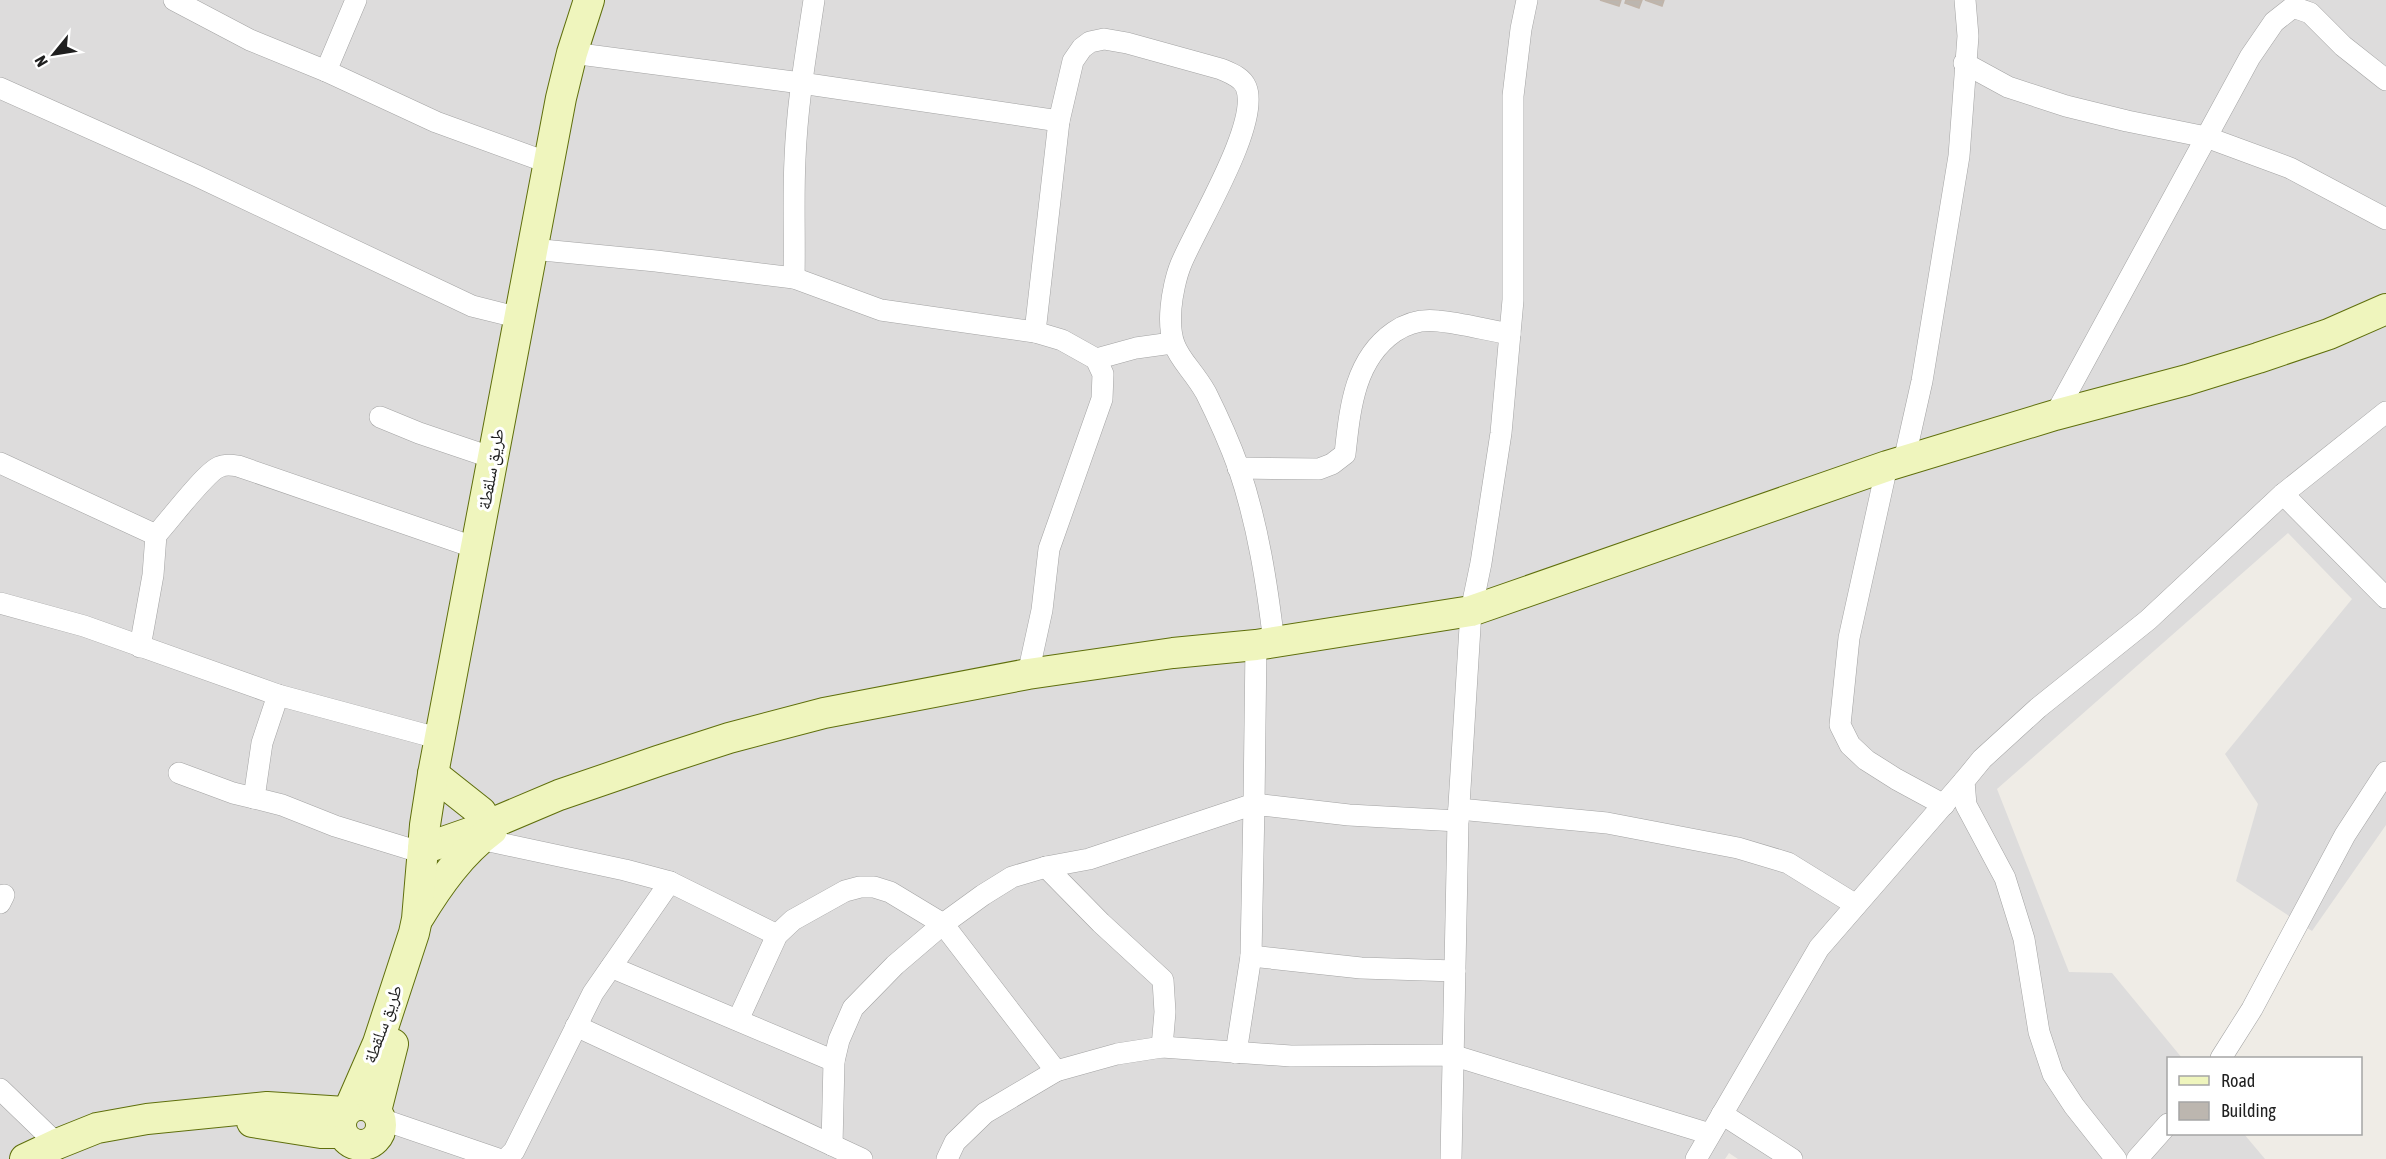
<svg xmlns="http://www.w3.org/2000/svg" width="2386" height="1159" font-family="'Asap Condensed','Noto Naskh Arabic',sans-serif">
<rect width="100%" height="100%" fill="#efece6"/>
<!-- residential -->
<path fill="#dddcdc" d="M 0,0 L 2386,0 L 2386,825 L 2312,931 L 2236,881 L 2258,804 L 2225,754 L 2352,599 L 2288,533 L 1997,789 L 2069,972 L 2112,973 L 2182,1058 L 2168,1058 L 2168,1134 L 2244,1134 L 2265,1159 L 1738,1159 L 1729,1153 L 1725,1159 L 0,1159 Z"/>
<!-- building -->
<g fill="#bcb6af" stroke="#c0b4a9" stroke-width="1.5">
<path d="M 1600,0 L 1621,0 L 1619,6 Z"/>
<path d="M 1626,0 L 1642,0 L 1639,8 L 1625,3 Z"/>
<path d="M 1645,0 L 1664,0 L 1662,6 Z"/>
</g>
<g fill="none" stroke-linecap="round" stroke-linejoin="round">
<!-- street casing -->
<g stroke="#a3a3a3" stroke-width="22">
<g id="street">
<path d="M 174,0 L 250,40 L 326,71"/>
<path d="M 356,0 L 326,71 L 436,122 L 549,163"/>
<path d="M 572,53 L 801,83 L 1059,121 L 1035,332"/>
<path d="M 1964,63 L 2008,87 L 2066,106 L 2127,121 L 2206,137 L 2290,168 L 2386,219"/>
<path d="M 0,88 L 197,176 L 472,306 L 520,318"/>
<path d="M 1059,121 L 1073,61 L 1082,48 L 1090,42 L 1104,39 L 1127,43 L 1221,69 C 1230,73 1242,77 1246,87 C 1261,123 1196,227 1181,264 C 1176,276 1172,295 1171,308 C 1167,355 1186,358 1206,393 C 1218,417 1230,444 1239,469 C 1258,525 1267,584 1274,643"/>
<path d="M 532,249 L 656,261 L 794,278 L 881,310 L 1035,332 L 1062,340 L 1096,359 L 1103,374 L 1102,399 L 1049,549 L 1042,610 L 1028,674"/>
<path d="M 794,278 C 795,238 793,198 795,159 C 797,105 806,53 814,0"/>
<path d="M 1096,359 L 1136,348 L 1172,343"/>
<path d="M 2055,415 L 2250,57 L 2274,22 L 2293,7 L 2310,13 L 2343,46 L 2386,80"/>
<path d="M 380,417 L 419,433 L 493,458"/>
<path d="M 1904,461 L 1922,381 L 1959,156 L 1968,36 L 1965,0"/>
<path d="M 0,463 L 156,535 L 153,575 L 140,647"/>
<path d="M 1887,466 L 1849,638 L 1840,725 L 1850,745 L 1866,760 L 1896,779 L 1944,805"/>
<path d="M 1238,468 L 1319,469 L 1332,464 L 1345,454 C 1350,409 1354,360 1394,332 C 1407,323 1422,319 1438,321 C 1461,323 1486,330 1510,334"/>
<path d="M 2283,494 L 2386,598"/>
<path d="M 156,535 C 169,521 205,473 219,467 C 225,464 232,465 238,466 L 476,548"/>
<path d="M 0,603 L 84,626 L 278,695 L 441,739"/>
<path d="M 278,695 L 262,743 L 254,798 L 282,805 L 335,826 L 423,853"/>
<path d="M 179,773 L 233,793 L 254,798"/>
<path d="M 1459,809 L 1607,823 L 1738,848 L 1788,863 L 1856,905"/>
<path d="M 480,839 L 625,870 L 670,882 L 777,935"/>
<path d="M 1046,867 L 1101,923 L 1163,980 L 1165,1012 L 1162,1047"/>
<path d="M 0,903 L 4,895"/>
<path d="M 1251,956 L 1361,968 L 1455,971"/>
<path d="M 611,967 L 834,1061"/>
<path d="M 738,1020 L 777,935 L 793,920 L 845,891 L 860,887 L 874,887 L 890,892 L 943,924 L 1056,1071"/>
<path d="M 576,1026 L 862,1159"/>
<path d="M 1236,1053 L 1251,956 L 1254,804 L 1349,815 L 1458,821"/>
<path d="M 2221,1058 L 2252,1009 L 2345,835 L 2386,772"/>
<path d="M 0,1089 L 57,1144"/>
<path d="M 1722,1114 L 1792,1159"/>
<path d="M 381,1119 L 498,1159"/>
<path d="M 832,1145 L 834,1061 L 839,1040 L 853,1008 L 895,965 L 943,924 L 983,895 L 1012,877 L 1046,867 L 1089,859 L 1254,804 L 1256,645"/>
<path d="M 506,1159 L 514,1151 L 593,993 L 670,882"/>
<path d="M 947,1159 L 955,1142 L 985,1113 L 1056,1071 L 1117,1054 L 1162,1047 L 1291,1056 L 1452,1055 L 1710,1134"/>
<path d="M 1451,1159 L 1458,821 L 1471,611 L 1481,563 L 1501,433 L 1513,300 L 1513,96 L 1521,29 L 1527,0"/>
<path d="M 1696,1159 L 1819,948 L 1964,781"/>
<path d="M 2116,1159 L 2074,1106 L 2053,1074 L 2039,1032 L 2024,939 L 2005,878 L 1966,805 L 1964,781 L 1982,759 L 2038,708 L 2148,620 L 2283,494 L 2386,412"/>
<path d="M 2137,1159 L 2168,1124"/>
</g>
</g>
<!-- secondary casing -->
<g stroke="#5f6f0c" stroke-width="32">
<g id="secondary">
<path d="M 433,774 L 481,812"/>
<path d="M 423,849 L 469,833 L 559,795 L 658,761 L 729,738 L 824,713 L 1028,674 L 1173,653 L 1256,645 L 1471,611 L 1887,466 L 2055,415 L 2187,380 L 2258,358 L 2329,334 L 2386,309"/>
<path d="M 419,917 C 439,884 461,853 492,830"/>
<circle cx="361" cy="1125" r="20"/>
<path d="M 350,1107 L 378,1043 L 414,933 L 417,919 L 425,825 L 433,774 L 561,98 L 572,53 L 589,0"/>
<path d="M 376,1111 L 393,1044"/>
<path d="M 252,1122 L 321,1133 L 342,1133"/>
<path d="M 25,1159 L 57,1144 L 97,1128 L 147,1119 L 267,1107 L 345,1112"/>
</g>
</g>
<!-- street -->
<use href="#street" stroke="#fff" stroke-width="21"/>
<!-- secondary -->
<use href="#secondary" stroke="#eff5bd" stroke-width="30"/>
</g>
<g text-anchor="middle" stroke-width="6" stroke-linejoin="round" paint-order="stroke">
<!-- street labels -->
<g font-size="18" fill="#1f1f1f" stroke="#fff">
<text transform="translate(491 469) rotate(-80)" y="6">طريق سلقطة</text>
<text transform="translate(383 1024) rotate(-70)" y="6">طريق سلقطة</text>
</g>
</g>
<!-- legend -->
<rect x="2167" y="1057" width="195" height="78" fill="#ffffff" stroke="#a5a5a5" stroke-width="1.5"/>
<rect x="2179" y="1076" width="30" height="9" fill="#eff5bd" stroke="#a5a5a5" stroke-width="1.5"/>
<text x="2221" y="1087" font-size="18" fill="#1f1f1f">Road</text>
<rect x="2179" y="1102" width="30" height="18" fill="#bcb6af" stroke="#a5a5a5" stroke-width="1.5"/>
<text x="2221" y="1117" font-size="18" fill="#1f1f1f">Building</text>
<!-- north arrow -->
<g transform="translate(54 54) rotate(240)" stroke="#ffffff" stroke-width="4.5" paint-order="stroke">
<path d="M0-4.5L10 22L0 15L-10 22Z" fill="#1f1f1f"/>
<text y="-9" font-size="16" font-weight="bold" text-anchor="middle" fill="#1f1f1f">N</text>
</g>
</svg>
